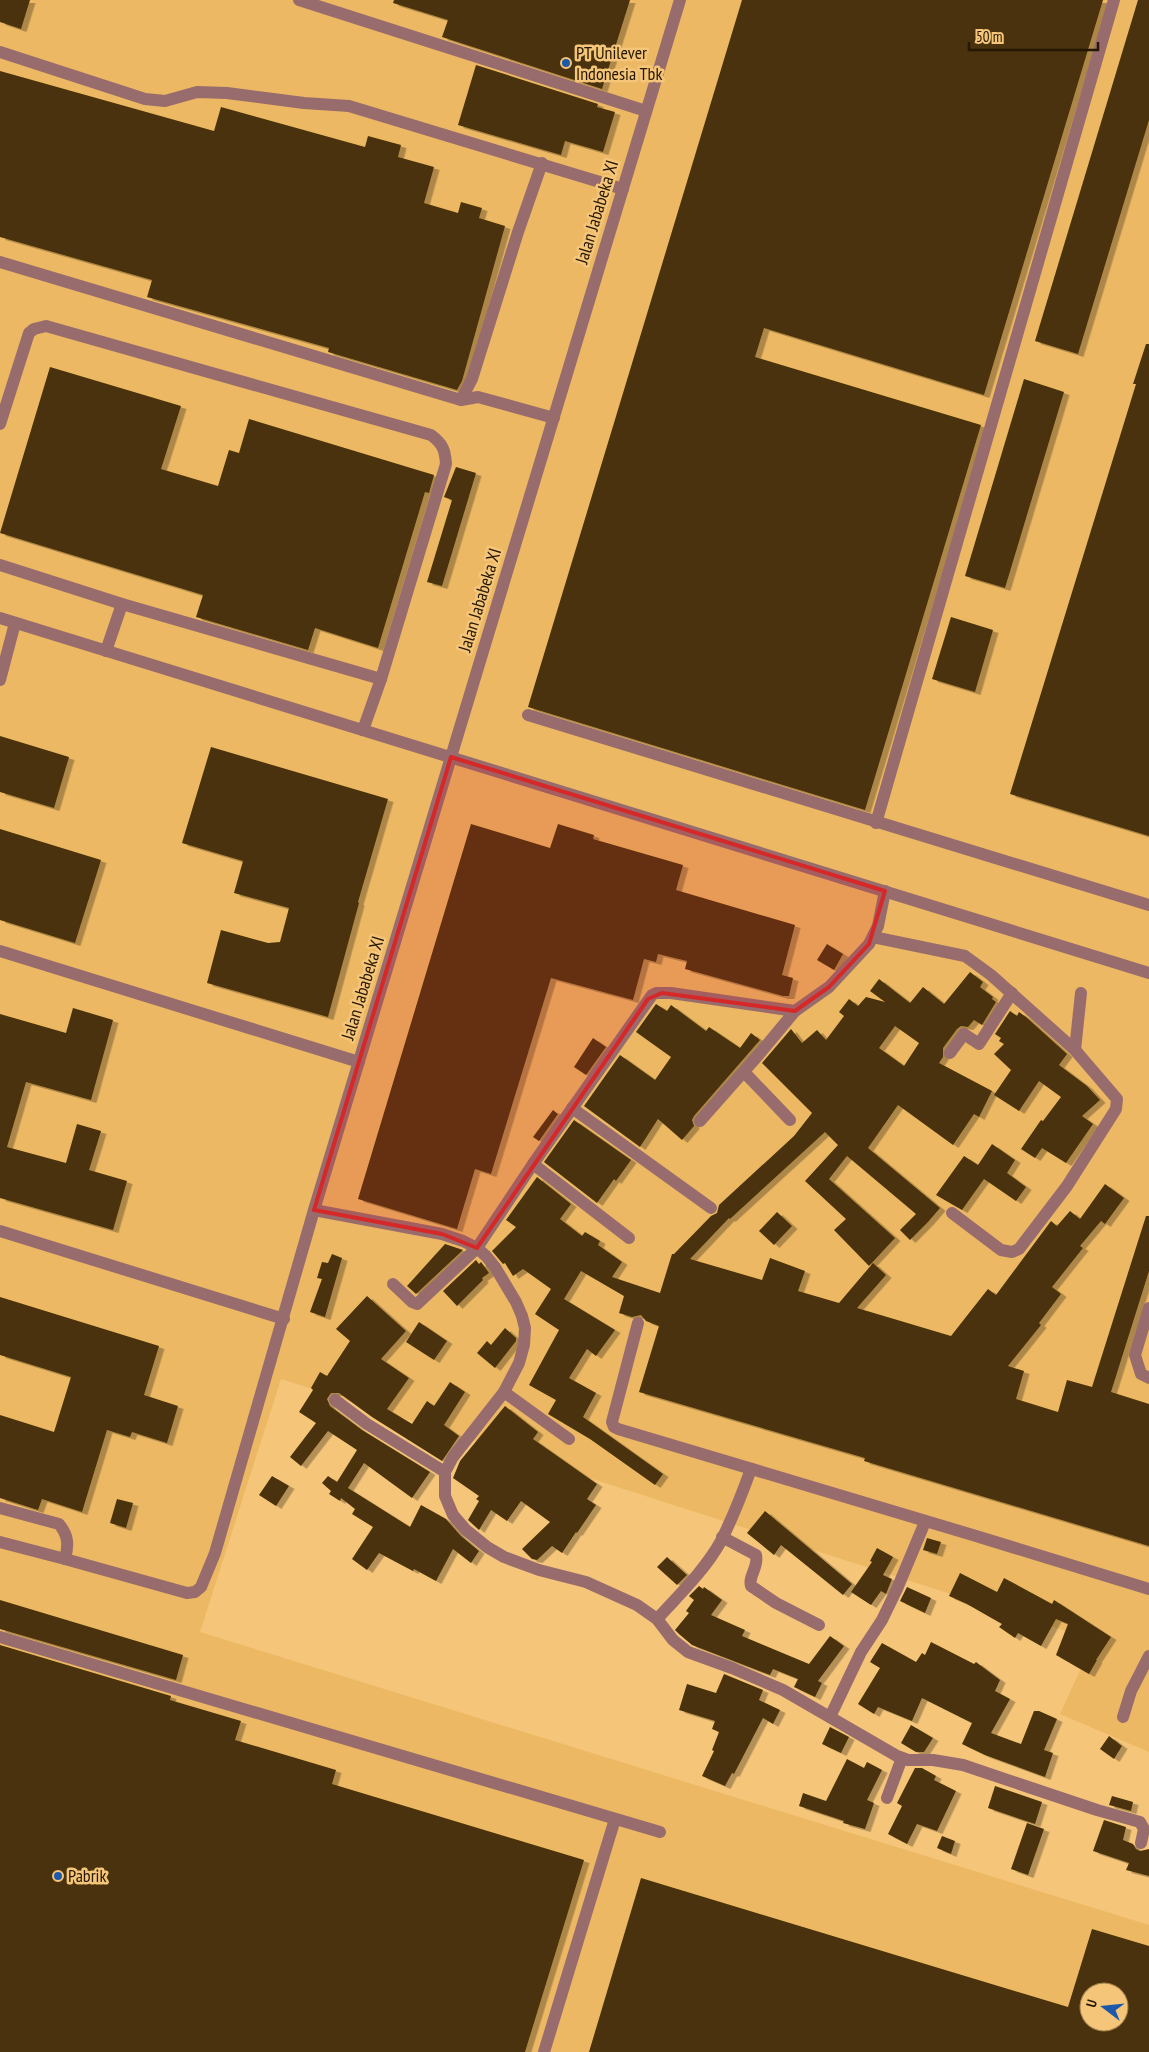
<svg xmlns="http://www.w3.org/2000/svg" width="1149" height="2052" font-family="'PT Sans Narrow',sans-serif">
<defs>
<filter id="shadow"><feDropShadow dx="5.5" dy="3" stdDeviation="0" flood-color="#0004"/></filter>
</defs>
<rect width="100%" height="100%" fill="#f5c579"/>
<!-- built -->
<path fill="#ecb863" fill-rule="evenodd" d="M 0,0 L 1149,0 L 1149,1752 L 1060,1714 L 1094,1640 L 281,1379 L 200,1632 L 1149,1925 L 1149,2052 L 0,2052 ZM 1089,1992 L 1119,1992 L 1119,2022 L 1089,2022 Z"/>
<!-- building -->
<g fill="#4a3307" fill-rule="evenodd" filter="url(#shadow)">
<path d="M 0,0 L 30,0 L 21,29 L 0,22 Z"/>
<path d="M 394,0 L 630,0 L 602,89 L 442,37 L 448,20 L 393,3 Z"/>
<path d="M 742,0 L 1103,0 L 984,395 L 764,328 L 755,357 L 981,425 L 865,810 L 528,707 Z"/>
<path d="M 1138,0 L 1149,0 L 1149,120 L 1078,354 L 1035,341 Z"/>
<path d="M 476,65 L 598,104 L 597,107 L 615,112 L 603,152 L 565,141 L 561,155 L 458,125 Z"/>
<path d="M 0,71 L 214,131 L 221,107 L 365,147 L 368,136 L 401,145 L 398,157 L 434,167 L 424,203 L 458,213 L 461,202 L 482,208 L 479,218 L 505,226 L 462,381 L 457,390 L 328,352 L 329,348 L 147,297 L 152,280 L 0,237 Z"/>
<path d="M 1146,344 L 1149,344 L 1149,836 L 1010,794 L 1136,384 L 1133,384 Z"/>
<path d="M 50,367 L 181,406 L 161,469 L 218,486 L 229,450 L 239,453 L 249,419 L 434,475 L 429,493 L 425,492 L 378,648 L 315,628 L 308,650 L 196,617 L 203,595 L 0,533 Z"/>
<path d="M 1024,379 L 1064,392 L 1005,588 L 965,576 Z"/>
<path d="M 456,467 L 476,473 L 442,586 L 427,582 L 452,500 L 444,497 Z"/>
<path d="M 951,617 L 993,630 L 975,692 L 932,679 Z"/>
<path d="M 0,736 L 69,757 L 54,808 L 0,792 Z"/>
<path d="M 211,747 L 388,799 L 358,902 L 359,903 L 328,1017 L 207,983 L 221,930 L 268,943 L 280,942 L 289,908 L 234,893 L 243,861 L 182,843 Z"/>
<path d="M 471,824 L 550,848 L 558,824 L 594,835 L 593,839 L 683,865 L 676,890 L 795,925 L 782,975 L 793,978 L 789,996 L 783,996 L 685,969 L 687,961 L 658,954 L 656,962 L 644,959 L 633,1000 L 551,978 L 491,1174 L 475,1169 L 457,1229 L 358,1199 Z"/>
<path d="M 0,829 L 101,860 L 75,943 L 0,920 Z"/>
<path d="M 827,944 L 843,954 L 834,970 L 817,960 Z"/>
<path d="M 970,972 L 983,982 L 980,987 L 993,997 L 992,999 L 996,1002 L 982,1025 L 974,1020 L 968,1027 L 961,1026 L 957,1029 L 943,1048 L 943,1057 L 939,1063 L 992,1091 L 979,1117 L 974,1114 L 953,1145 L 898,1105 L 868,1148 L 940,1208 L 928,1222 L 910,1240 L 900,1230 L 916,1214 L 847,1156 L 829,1179 L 895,1238 L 869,1266 L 834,1230 L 846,1219 L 805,1181 L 838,1145 L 825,1132 L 730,1219 L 729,1218 L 690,1259 L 762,1280 L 770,1258 L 805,1271 L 798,1291 L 839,1303 L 873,1263 L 886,1275 L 857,1308 L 951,1336 L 988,1289 L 996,1295 L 1051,1221 L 1057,1226 L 1070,1211 L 1080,1219 L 1105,1184 L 1124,1198 L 1105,1224 L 1101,1221 L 1080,1246 L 1083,1248 L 1052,1287 L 1061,1294 L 1039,1323 L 1041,1325 L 1008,1366 L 1024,1371 L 1016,1399 L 1058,1412 L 1067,1380 L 1092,1387 L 1146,1216 L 1149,1216 L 1149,1271 L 1111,1392 L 1149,1404 L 1149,1546 L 864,1461 L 865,1458 L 639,1392 L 659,1326 L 646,1321 L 641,1315 L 632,1317 L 619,1313 L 624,1296 L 581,1271 L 564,1299 L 615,1330 L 596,1356 L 587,1349 L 569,1378 L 596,1393 L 583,1417 L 663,1474 L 655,1485 L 590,1439 L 548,1414 L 556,1400 L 529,1385 L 559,1330 L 535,1314 L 551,1289 L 523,1269 L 513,1276 L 505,1263 L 503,1264 L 492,1251 L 516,1227 L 506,1220 L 537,1177 L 571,1204 L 560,1219 L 582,1236 L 585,1232 L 600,1241 L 598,1245 L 622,1262 L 612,1277 L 660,1293 L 672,1254 L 674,1254 L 711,1216 L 717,1213 L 719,1205 L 794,1136 L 812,1113 L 762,1063 L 791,1029 L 802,1043 L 817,1030 L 826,1040 L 844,1016 L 839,1012 L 849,999 L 858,1006 L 866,997 L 885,1002 L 870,991 L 879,979 L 910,1003 L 923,987 L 944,1004 ZM 895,1026 L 919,1043 L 904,1066 L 879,1048 Z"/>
<path d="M 656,1004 L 667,1011 L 671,1005 L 706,1031 L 709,1027 L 740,1048 L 751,1033 L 760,1040 L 694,1116 L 692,1120 L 694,1126 L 682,1140 L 658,1119 L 640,1147 L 584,1106 L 620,1055 L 655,1080 L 671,1057 L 636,1032 Z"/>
<path d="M 73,1008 L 113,1020 L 91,1100 L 26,1082 L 7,1147 L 66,1163 L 77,1124 L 101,1131 L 89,1170 L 127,1181 L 113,1230 L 0,1198 L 0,1014 L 66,1033 Z"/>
<path d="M 1010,1011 L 1017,1016 L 1019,1012 L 1026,1017 L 1067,1054 L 1059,1065 L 1087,1086 L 1100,1100 L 1082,1116 L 1093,1124 L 1066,1163 L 1042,1148 L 1035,1158 L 1021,1149 L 1041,1120 L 1043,1121 L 1061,1097 L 1039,1081 L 1019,1111 L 994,1095 L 1011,1070 L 994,1054 L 1004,1044 L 999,1041 L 1001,1038 L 995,1034 Z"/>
<path d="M 593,1038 L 606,1047 L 586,1075 L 574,1067 Z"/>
<path d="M 553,1110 L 558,1114 L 539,1141 L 533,1137 Z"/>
<path d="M 574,1120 L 631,1160 L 616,1181 L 614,1179 L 597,1203 L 544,1162 Z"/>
<path d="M 992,1144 L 1015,1160 L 1007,1173 L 1026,1187 L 1016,1201 L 984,1179 L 962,1210 L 936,1195 L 964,1156 L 978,1165 Z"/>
<path d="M 777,1212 L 792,1226 L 774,1245 L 759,1231 Z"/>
<path d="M 445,1244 L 463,1250 L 416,1294 L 407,1286 Z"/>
<path d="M 332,1254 L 342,1258 L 325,1317 L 310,1312 L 322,1279 L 317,1278 L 322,1262 L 328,1263 Z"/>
<path d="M 476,1260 L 479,1264 L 481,1262 L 489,1273 L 482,1278 L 483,1280 L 457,1306 L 443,1291 Z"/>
<path d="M 367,1296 L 406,1331 L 381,1359 L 409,1378 L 387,1409 L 412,1424 L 427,1401 L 434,1406 L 450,1382 L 465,1392 L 444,1425 L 459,1436 L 442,1461 L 372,1417 L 339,1393 L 331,1393 L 327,1399 L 330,1406 L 362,1430 L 430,1472 L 412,1498 L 364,1463 L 348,1488 L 410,1527 L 421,1505 L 446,1519 L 461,1536 L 479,1551 L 471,1563 L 453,1549 L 436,1581 L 414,1569 L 413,1571 L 379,1553 L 367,1570 L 352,1559 L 373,1527 L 352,1514 L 355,1509 L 341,1498 L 340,1501 L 329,1494 L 331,1491 L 322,1483 L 328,1476 L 337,1482 L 357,1450 L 328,1431 L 301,1466 L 290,1457 L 316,1423 L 299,1412 L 313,1390 L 311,1388 L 320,1372 L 327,1376 L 350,1341 L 336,1329 Z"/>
<path d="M 0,1297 L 159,1346 L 144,1395 L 178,1406 L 167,1443 L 132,1432 L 130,1437 L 107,1430 L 82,1512 L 42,1499 L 38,1510 L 0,1498 L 0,1415 L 54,1432 L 71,1377 L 0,1355 Z"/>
<path d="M 419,1322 L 447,1341 L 434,1360 L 406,1342 Z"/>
<path d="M 505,1328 L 516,1338 L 516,1341 L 495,1368 L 477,1353 L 487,1341 L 491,1345 Z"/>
<path d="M 505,1406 L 538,1432 L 533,1439 L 597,1484 L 587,1499 L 596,1505 L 577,1533 L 576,1532 L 562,1553 L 552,1546 L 537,1560 L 532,1559 L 522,1549 L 550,1522 L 521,1501 L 507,1521 L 491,1510 L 479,1530 L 468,1520 L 479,1501 L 476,1499 L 479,1496 L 453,1478 L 460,1461 Z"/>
<path d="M 272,1476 L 289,1486 L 276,1506 L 259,1495 Z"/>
<path d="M 117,1499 L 133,1503 L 126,1528 L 110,1523 Z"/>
<path d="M 765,1511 L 852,1584 L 843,1595 L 781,1545 L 774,1555 L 747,1533 Z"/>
<path d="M 927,1538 L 941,1542 L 937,1554 L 923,1550 Z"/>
<path d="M 877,1548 L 893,1557 L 883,1575 L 892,1579 L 886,1594 L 881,1591 L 871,1605 L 851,1592 L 872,1562 L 870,1561 Z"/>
<path d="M 667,1557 L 687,1575 L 677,1585 L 657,1567 Z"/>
<path d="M 960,1573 L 997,1592 L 1004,1578 L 1052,1604 L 1054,1600 L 1111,1637 L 1096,1660 L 1097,1660 L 1089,1674 L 1056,1655 L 1068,1624 L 1056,1619 L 1041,1646 L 1018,1633 L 1015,1638 L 999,1627 L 1002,1624 L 967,1604 L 949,1596 Z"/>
<path d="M 699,1586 L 703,1589 L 704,1587 L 722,1600 L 711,1615 L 745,1630 L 742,1636 L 809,1664 L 830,1636 L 844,1646 L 818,1681 L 822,1683 L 815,1697 L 794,1687 L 798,1679 L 773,1669 L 770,1675 L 692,1645 L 679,1634 L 675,1630 L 689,1613 L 686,1611 L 694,1600 L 689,1596 Z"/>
<path d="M 907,1587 L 931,1598 L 925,1613 L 900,1601 Z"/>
<path d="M 0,1600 L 183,1655 L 176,1680 L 0,1629 Z"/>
<path d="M 931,1642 L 974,1664 L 976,1662 L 1000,1680 L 995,1691 L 1010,1699 L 991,1733 L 1021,1744 L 1034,1711 L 1039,1711 L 1057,1719 L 1044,1750 L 1053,1753 L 1045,1777 L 985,1755 L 962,1744 L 972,1723 L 922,1698 L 912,1721 L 878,1707 L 874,1714 L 858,1704 L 880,1668 L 870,1662 L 882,1643 L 916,1662 L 922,1653 L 925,1655 Z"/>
<path d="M 0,1645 L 171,1696 L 170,1700 L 241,1721 L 235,1740 L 336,1770 L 332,1784 L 584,1860 L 525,2052 L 0,2052 Z"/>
<path d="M 724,1674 L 763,1690 L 759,1700 L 780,1710 L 773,1724 L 763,1718 L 734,1774 L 732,1773 L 725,1786 L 702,1776 L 714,1751 L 712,1750 L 719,1732 L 712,1729 L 715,1721 L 679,1710 L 687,1684 L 716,1693 Z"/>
<path d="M 911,1725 L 933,1738 L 924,1752 L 916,1752 L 901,1743 Z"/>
<path d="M 830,1727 L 849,1737 L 841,1753 L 822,1744 Z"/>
<path d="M 1109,1736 L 1122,1746 L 1114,1759 L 1100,1749 Z"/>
<path d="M 847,1759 L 864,1768 L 867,1762 L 882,1770 L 867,1800 L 874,1803 L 865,1829 L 843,1823 L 844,1821 L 799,1806 L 803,1793 L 826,1801 Z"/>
<path d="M 915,1768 L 922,1768 L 936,1776 L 934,1780 L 956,1791 L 937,1831 L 917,1824 L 907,1844 L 888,1834 L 902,1806 L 897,1803 Z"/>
<path d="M 995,1786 L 1042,1802 L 1035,1824 L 988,1808 Z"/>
<path d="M 1112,1796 L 1133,1802 L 1131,1811 L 1109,1805 Z"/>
<path d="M 1104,1820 L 1126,1827 L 1123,1840 L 1133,1844 L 1136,1849 L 1140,1851 L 1149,1849 L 1149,1876 L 1126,1870 L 1129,1863 L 1093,1851 Z"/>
<path d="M 1027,1823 L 1044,1829 L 1028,1875 L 1011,1869 Z"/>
<path d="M 942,1836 L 955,1841 L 951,1854 L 937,1848 Z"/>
<path d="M 641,1878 L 1068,2007 L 1092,1929 L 1149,1946 L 1149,2052 L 589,2052 ZM 1089,1992 L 1119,1992 L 1119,2022 L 1089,2022 Z"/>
</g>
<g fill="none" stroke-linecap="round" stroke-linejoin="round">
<!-- minor -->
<g stroke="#986c6d" stroke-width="12">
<path d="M 299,0 L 646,111"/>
<path d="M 0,52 L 145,99 L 165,101 L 197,92 L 227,93 L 304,103 L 349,106 L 623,189"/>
<path d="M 0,262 L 461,400 L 478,397 L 554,418"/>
<path d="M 461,400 L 472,379 L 518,232 L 542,163"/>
<path d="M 0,424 L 29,333 L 34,329 L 46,326 L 431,435 C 443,444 445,450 446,464 L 381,679 L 363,730"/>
<path d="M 0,565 L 122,604 L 381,679"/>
<path d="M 0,618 L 1149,973"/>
<path d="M 106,651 L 122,604"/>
<path d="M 0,680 L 15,623"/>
<path d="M 528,715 L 1149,905"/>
<path d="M 876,823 L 1114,0"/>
<path d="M 873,937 L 965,956 L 991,975 L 1075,1050 L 1117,1099 L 1116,1109 L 1067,1186 L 1019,1249 L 1012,1252 L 1001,1250 L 952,1213"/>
<path d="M 0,951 L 359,1062"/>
<path d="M 1075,1050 L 1081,993"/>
<path d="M 950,1053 L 964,1034 L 979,1044 L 1012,993"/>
<path d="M 744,1072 L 790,1120"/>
<path d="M 572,1108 L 711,1208"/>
<path d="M 700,1121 L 761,1052 L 795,1011"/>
<path d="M 533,1164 L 629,1238"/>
<path d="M 314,1210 L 442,1234 L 463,1241 L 477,1248 L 486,1256 L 495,1267 L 516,1302 L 522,1316 L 525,1328 L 524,1345 L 519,1363 L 504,1392 L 453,1457 L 445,1472 L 445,1496 L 453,1515 L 466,1530 L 487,1547 L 504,1557 L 539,1570 L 586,1582 L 637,1605 L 657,1619 L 673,1640 L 688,1652 L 732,1668 L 783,1690 L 897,1756 L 908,1760 L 933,1760 L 963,1765 L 1097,1810 L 1140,1822 L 1144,1829 L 1141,1843"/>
<path d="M 0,1231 L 284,1319"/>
<path d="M 393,1284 L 412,1302 L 417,1304 L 477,1248 L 533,1164 L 652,995 L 656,993 L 671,993 L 795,1011 L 829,987 L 869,944 L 878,926 L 885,891"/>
<path d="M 1149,1308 L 1135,1355 L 1141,1374 L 1149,1378"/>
<path d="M 638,1323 L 612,1422 L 614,1427 L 618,1429 L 976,1536 L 1149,1589"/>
<path d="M 504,1392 L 569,1439"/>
<path d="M 335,1400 L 367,1424 L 445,1472"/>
<path d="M 0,1508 L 59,1524 C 68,1535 69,1544 65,1559 L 187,1593 L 195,1592 L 201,1587 L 215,1553 L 314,1210 L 680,0"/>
<path d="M 722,1537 L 756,1555 C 759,1567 748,1576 751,1586 L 776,1603 L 819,1625"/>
<path d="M 0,1542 L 65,1559"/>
<path d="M 657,1619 C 679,1595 705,1570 721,1541 C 733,1517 742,1494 751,1469"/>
<path d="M 0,1637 L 660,1832"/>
<path d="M 830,1717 L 861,1652 L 882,1620 L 897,1589 L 925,1522"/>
<path d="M 1123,1717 L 1131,1691 L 1149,1656"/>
<path d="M 887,1798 L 902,1758"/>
<path d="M 544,2052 L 615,1819"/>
</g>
</g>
<!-- marked area -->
<path fill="#d62828" fill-opacity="0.2" stroke="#d62828" stroke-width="4" stroke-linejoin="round" d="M 451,757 L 885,891 L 869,944 L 829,987 L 795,1011 L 662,993 L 648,999 L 477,1248 L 442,1234 L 314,1210 Z"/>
<!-- markers -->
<g fill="#1d59ab" stroke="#f5c579" stroke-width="2">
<circle cx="566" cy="63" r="5"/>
<circle cx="58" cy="1876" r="5"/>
</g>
<g text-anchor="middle" stroke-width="5" stroke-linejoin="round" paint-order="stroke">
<!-- poi labels -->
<g font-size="18" fill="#251701" stroke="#f5c579" text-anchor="start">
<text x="576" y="59">PT Unilever<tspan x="576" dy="21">Indonesia Tbk</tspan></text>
<text x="68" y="1882">Pabrik</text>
</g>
<!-- street labels -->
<g font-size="18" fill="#251701" stroke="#f5c579">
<text transform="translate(597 212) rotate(-73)" y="6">Jalan Jababeka XI</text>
<text transform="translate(480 600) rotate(-73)" y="6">Jalan Jababeka XI</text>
<text transform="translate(363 988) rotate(-73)" y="6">Jalan Jababeka XI</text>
</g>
</g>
<!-- north arrow -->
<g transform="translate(1104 2007) rotate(286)"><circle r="24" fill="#f5c579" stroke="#a27f49"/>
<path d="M0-4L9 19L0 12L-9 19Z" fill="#1d59ab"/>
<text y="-8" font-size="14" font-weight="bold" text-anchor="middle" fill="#251701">U</text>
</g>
<!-- scale -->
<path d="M969 42v8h129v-8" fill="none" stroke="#251701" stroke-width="2.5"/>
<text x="976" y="42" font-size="15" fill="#251701" stroke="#f5c579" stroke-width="4" paint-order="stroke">50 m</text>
</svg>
